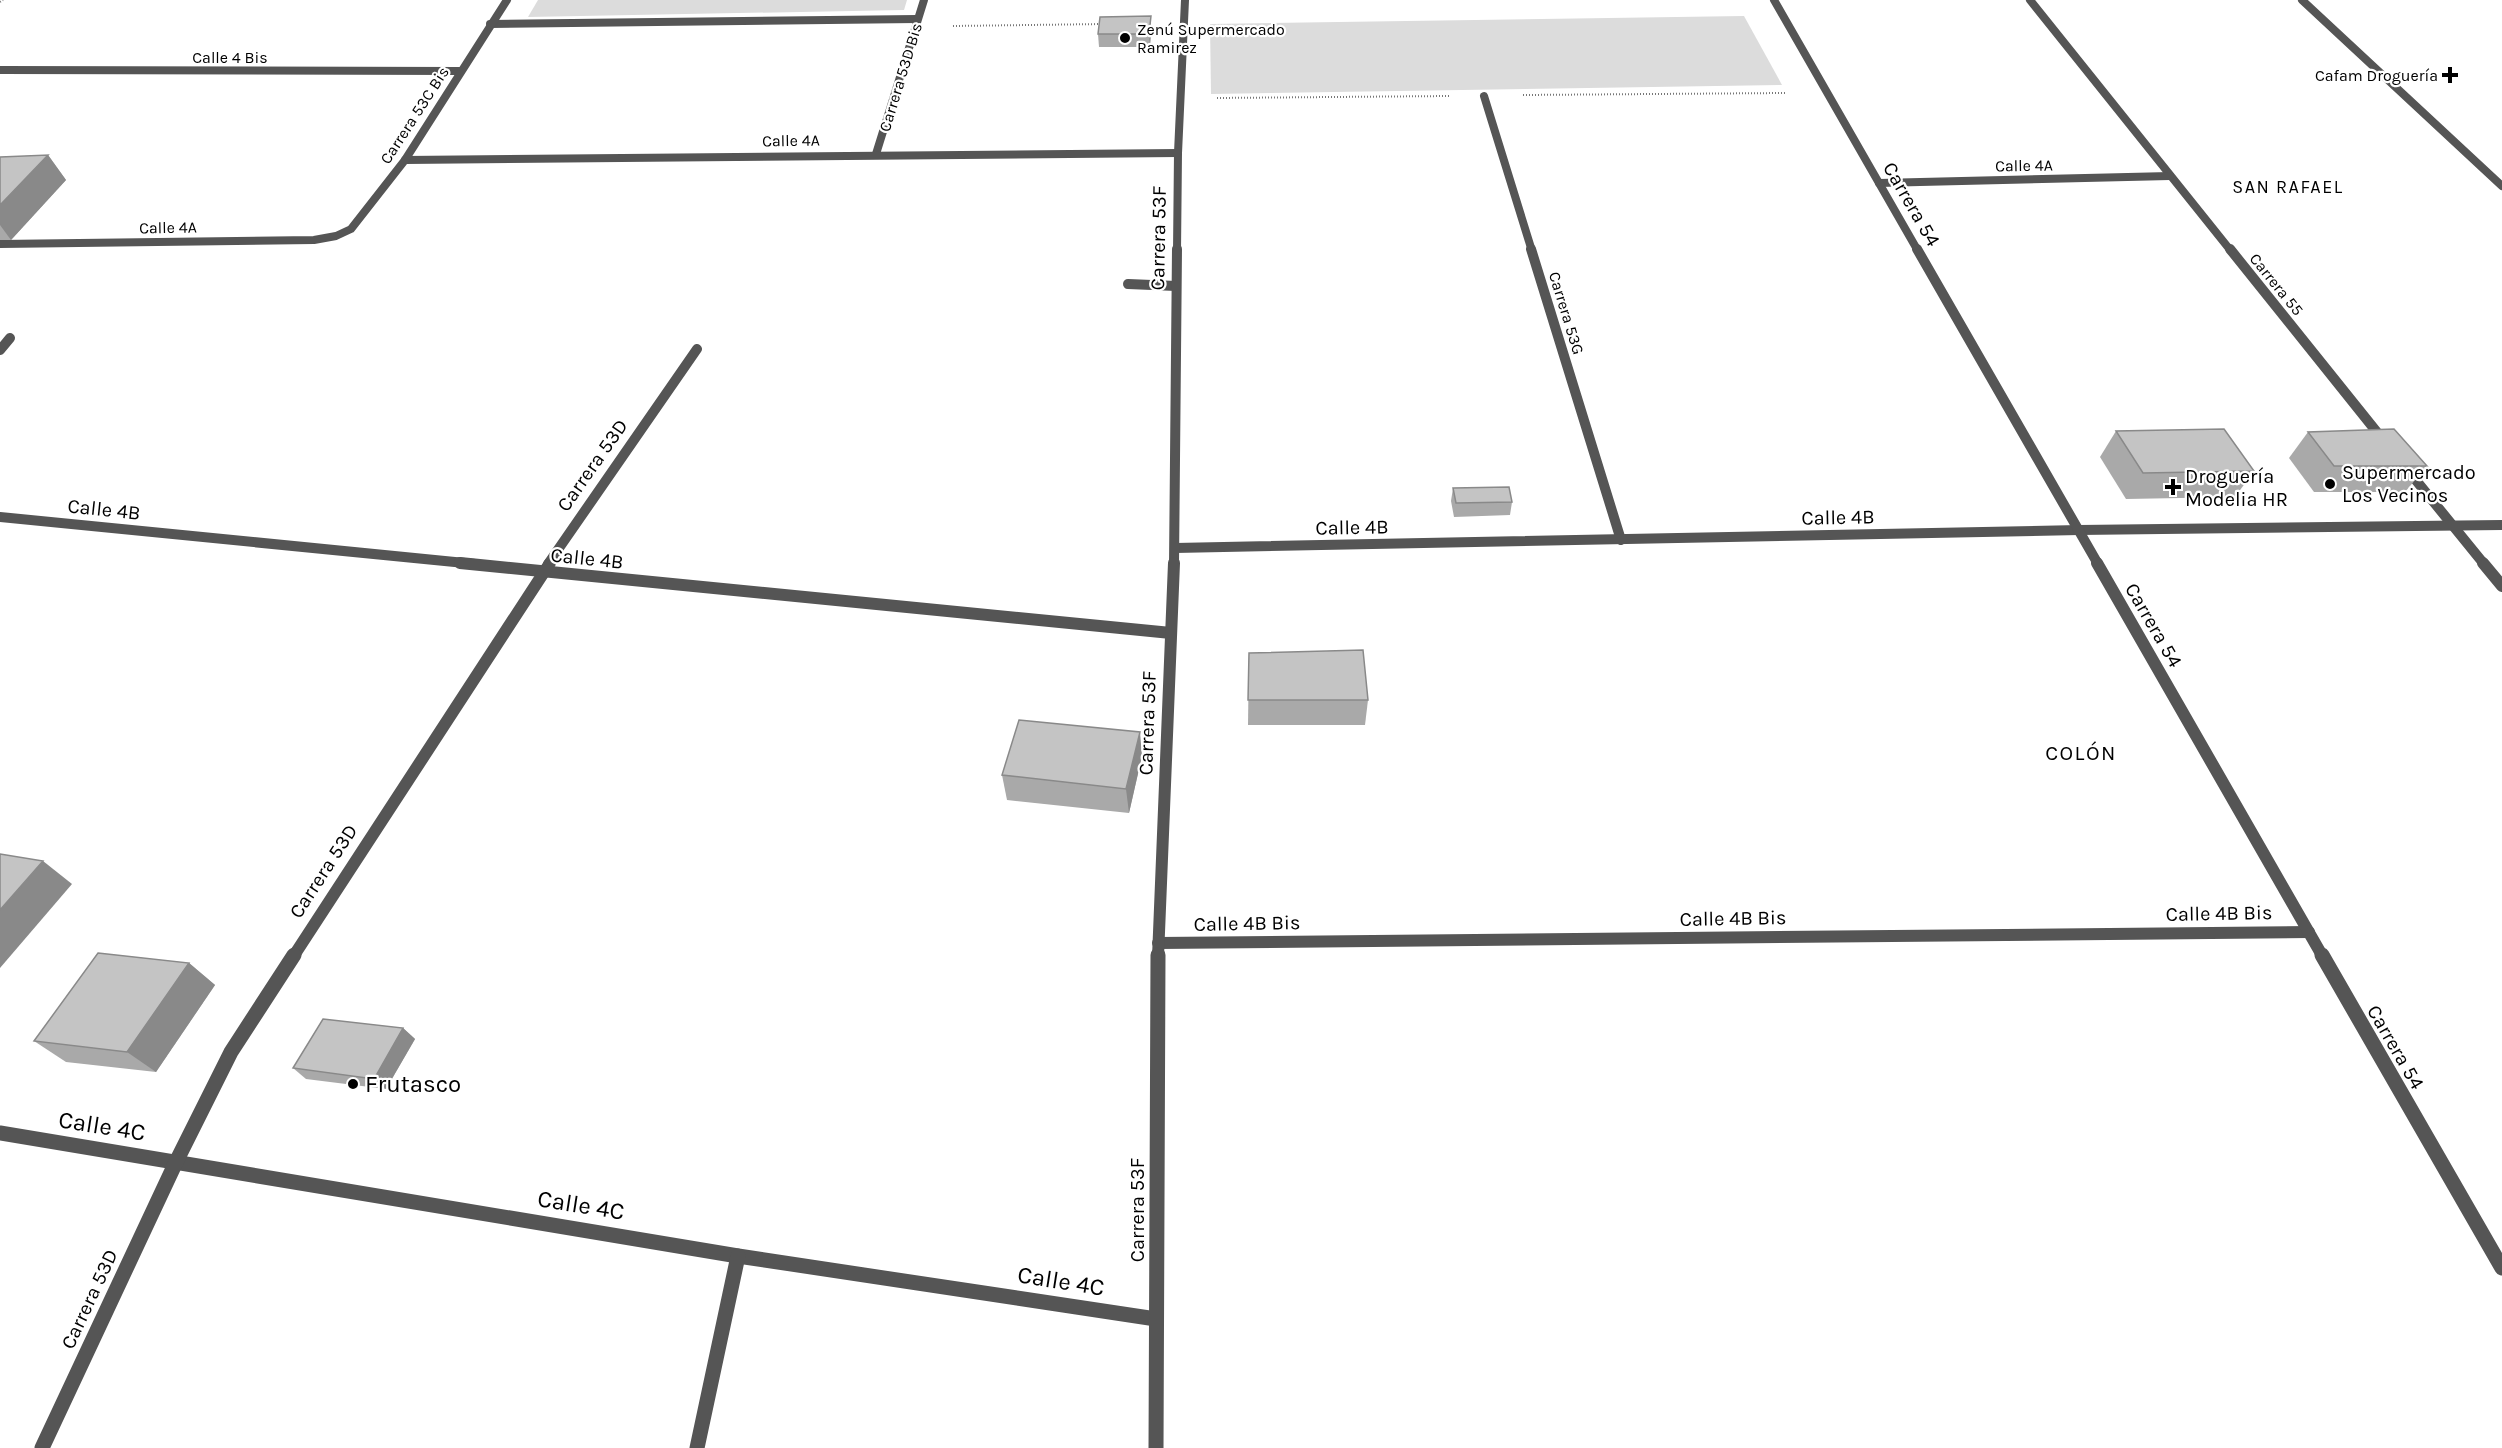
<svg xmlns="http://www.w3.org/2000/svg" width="2502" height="1448" font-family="Karla,sans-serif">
<rect width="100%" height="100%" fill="#fff"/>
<!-- green -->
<g fill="#dcdcdc">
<path d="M 538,0 L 907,0 L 904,10 L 528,17 Z"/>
<path d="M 1744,16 L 1782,85 L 1211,94 L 1210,24 Z"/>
</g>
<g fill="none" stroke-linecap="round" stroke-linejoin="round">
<!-- path -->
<g stroke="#777" stroke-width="2" stroke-dasharray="1 2" stroke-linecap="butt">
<path d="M 0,2 L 3,0"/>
<path d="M 953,26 L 1104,24"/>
<path d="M 1523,95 L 1785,93"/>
<path d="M 1217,98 L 1449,96"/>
</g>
<!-- service -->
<g stroke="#555" stroke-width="10">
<path d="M 1128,284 L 1176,286"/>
<path d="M 0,350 L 10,338"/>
</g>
<!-- minor-far3 -->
<g stroke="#555" stroke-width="8">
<path d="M 2030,0 L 2231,251"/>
<path d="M 490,24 L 917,19"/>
<path d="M 0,70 L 460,71"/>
<path d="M 1484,96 L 1532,251"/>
<path d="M 876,154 L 924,0"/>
<path d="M 405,160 L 1178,153"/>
<path d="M 1879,183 L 2170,176"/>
<path d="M 0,244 L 314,240 L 336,236 L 351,229 L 405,160 L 507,0"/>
<path d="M 1177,251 L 1178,153 L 1185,0"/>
</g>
<!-- minor-far2 -->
<g stroke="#555" stroke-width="10">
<path d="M 1531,249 L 1621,540"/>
<path d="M 2230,249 L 2384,441"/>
<path d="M 2406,468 L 2484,564"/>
<path d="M 0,517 L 475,564"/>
<path d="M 1175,548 L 2079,530 L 2502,525"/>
<path d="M 548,564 L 697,349"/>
<path d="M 1174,564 L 1177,249"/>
</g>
<!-- minor-far1 -->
<g stroke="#555" stroke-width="12">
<path d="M 460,563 L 1171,633"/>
<path d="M 2483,563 L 2502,586"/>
<path d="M 1158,943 L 2309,932"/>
<path d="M 293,957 L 550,563"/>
<path d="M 1158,957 L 1174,563"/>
</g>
<!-- minor -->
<g stroke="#555" stroke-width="15">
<path d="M 0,1133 L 738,1256 L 1156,1319"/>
<path d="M 42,1448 L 176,1162 L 231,1052 L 294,955"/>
<path d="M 697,1448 L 738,1256"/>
<path d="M 1156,1448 L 1158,955"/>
</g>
<!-- tertiary-far3 -->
<g stroke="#555" stroke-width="8">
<path d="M 1774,0 L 1918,251"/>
<path d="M 2302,0 L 2502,186"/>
</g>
<!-- tertiary-far2 -->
<path stroke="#555" stroke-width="10" d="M 1917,249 L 2098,564"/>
<!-- tertiary-far1 -->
<path stroke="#555" stroke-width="12" d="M 2097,563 L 2323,957"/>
<!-- tertiary -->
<path stroke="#555" stroke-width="15" d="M 2322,955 L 2502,1268"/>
</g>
<!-- wall -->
<g fill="#a9a9a9">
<path d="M 1151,29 L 1150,47 L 1099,47 L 1098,34 Z"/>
<path d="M 48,155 L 66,180 L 11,240 L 0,240 L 0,157 Z"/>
<path d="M 2116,431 L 2254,471 L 2235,497 L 2126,499 L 2100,457 Z"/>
<path d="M 2308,432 L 2427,466 L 2405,492 L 2314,492 L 2289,458 Z"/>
<path d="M 1453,488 L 1512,502 L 1510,515 L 1454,517 L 1451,501 Z"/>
<path d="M 1249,653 L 1368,700 L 1365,725 L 1248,725 Z"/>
<path d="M 1142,756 L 1129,813 L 1007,800 L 1002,775 Z"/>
<path d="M 189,963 L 215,985 L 156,1072 L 66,1062 L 34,1041 Z"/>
<path d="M 403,1028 L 415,1039 L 386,1089 L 306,1079 L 293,1068 Z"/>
</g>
<!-- shaded-wall -->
<g fill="#898989">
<path d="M 1151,16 L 1151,29 L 1150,47 L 1149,34 Z"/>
<path d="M 48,155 L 66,180 L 11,240 L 0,225 L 0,205 Z"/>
<path d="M 1140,732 L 1142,756 L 1129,813 L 1126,789 Z"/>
<path d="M 43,861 L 72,884 L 0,968 L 0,910 Z"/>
<path d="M 189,963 L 215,985 L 156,1072 L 127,1052 Z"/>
<path d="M 403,1028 L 415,1039 L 386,1089 L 374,1079 Z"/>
</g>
<!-- building -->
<g fill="#c4c4c4" stroke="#898989" stroke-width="1.5">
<path d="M 1151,16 L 1149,34 L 1098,34 L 1100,17 Z"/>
<path d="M 48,155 L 0,205 L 0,157 Z"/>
<path d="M 2224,429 L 2254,471 L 2143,473 L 2116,431 Z"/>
<path d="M 2394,429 L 2427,466 L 2334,466 L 2308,432 Z"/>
<path d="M 1509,487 L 1512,502 L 1456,503 L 1453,488 Z"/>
<path d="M 1363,650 L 1368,700 L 1248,700 L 1249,653 Z"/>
<path d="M 1019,720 L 1140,732 L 1126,789 L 1002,775 Z"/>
<path d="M 0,854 L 43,861 L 0,910 Z"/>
<path d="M 98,953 L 189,963 L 127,1052 L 34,1041 Z"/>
<path d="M 323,1019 L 403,1028 L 374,1079 L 293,1068 Z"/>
</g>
<!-- markers -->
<g fill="#000" stroke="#fff" stroke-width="2">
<circle cx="1125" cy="38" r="6"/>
<path d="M2447 66h6v6h6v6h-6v6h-6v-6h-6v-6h6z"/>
<circle cx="2330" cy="484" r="6"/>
<path d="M2170 478h6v6h6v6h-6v6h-6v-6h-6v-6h6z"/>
<circle cx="353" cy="1084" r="6"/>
</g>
<g text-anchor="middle" stroke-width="4.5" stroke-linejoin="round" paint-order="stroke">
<!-- far-poi labels -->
<g font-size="16" fill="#000" stroke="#fff" text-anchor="start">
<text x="1137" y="35">Zenú Supermercado<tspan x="1137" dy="18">Ramirez</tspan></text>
<text x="2438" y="81" text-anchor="end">Cafam Droguería</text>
</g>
<!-- far-street labels -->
<g font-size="16" fill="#000" stroke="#fff">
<text x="230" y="63">Calle 4 Bis</text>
<text transform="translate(900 77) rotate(-73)" y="6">Carrera 53D Bis</text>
<text transform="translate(414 115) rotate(-57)" y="6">Carrera 53C Bis</text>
<text transform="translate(791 140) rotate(-1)" y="6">Calle 4A</text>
<text transform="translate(2024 165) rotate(-1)" y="6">Calle 4A</text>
<text transform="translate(168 227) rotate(-1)" y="6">Calle 4A</text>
<text transform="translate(2277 284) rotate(51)" y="6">Carrera 55</text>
<text transform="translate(1567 313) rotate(73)" y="6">Carrera 53G</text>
</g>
<!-- far-quarter labels -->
<g font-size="18" letter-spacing="1.5" fill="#000" stroke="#fff">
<text x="2288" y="193">SAN RAFAEL</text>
</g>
<!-- street labels -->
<g font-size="20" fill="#000" stroke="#fff">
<text transform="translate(1912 204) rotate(60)" y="7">Carrera 54</text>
<text transform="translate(1158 238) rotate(-89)" y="7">Carrera 53F</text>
<text transform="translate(592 465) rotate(-55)" y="7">Carrera 53D</text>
<text transform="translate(104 509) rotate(6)" y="7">Calle 4B</text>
<text transform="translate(1838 517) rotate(-1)" y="7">Calle 4B</text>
<text transform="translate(1352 527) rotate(-1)" y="7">Calle 4B</text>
<text transform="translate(587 558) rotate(6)" y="7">Calle 4B</text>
<text transform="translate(2154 625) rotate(60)" y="7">Carrera 54</text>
<text transform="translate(1147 723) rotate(-88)" y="7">Carrera 53F</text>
<text transform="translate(323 871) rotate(-57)" y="7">Carrera 53D</text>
<text transform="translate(2219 913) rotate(-1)" y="7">Calle 4B Bis</text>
<text transform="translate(1733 918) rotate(-1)" y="7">Calle 4B Bis</text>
<text transform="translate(1247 923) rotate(-1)" y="7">Calle 4B Bis</text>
<text transform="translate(2396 1047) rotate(60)" y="7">Carrera 54</text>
<text transform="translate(1137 1210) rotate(-90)" y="7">Carrera 53F</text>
<text transform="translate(89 1299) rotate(-65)" y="7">Carrera 53D</text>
</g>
<!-- poi labels -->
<g font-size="20" fill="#000" stroke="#fff" text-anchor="start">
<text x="2342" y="479">Supermercado<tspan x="2342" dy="23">Los Vecinos</tspan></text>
<text x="2185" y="483">Droguería<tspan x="2185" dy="23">Modelia HR</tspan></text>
</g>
<!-- neighbourhood labels -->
<g font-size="21" letter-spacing="1.5" fill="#000" stroke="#fff">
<text x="2081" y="760">COLÓN</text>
</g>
<!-- near-poi labels -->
<g font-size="24" fill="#000" stroke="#fff" text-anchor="start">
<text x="365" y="1092">Frutasco</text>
</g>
<!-- near-street labels -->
<g font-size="24" fill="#000" stroke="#fff">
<text transform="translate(102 1126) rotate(9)" y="8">Calle 4C</text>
<text transform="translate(581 1205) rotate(9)" y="8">Calle 4C</text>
<text transform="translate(1061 1281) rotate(9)" y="8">Calle 4C</text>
</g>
</g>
</svg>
